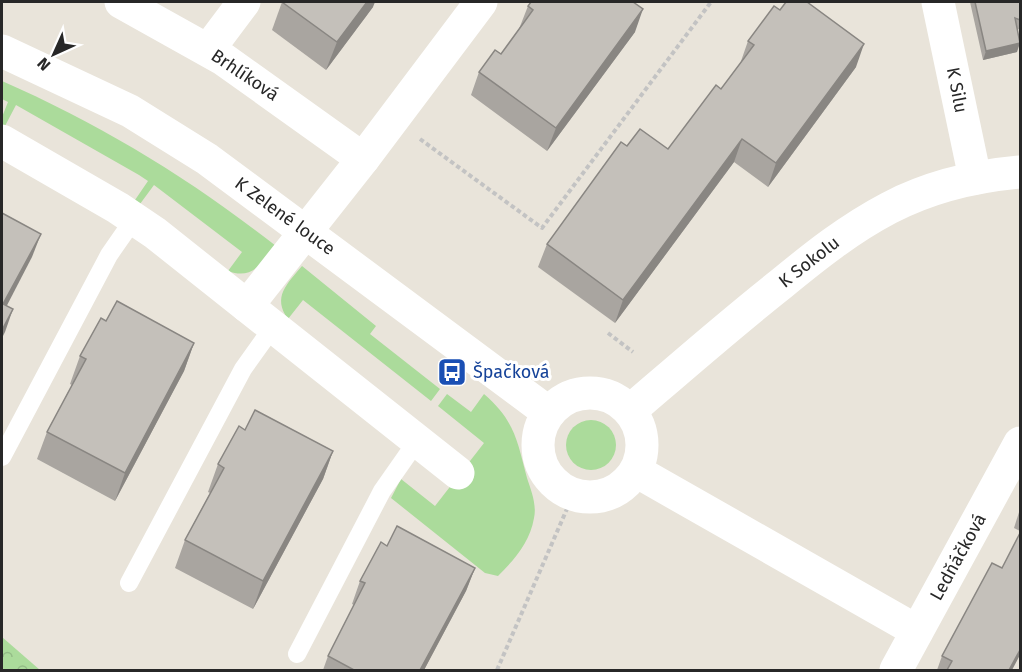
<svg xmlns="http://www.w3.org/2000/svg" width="1022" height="672" font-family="'Fira Sans',sans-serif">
<defs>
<pattern id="forest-crowns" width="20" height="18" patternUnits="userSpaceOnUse" patternTransform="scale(1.5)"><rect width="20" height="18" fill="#abdb9b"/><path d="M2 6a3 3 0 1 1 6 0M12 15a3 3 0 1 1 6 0" fill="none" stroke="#93bc86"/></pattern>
</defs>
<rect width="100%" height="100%" fill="#e9e4da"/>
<!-- grass -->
<g fill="#abdb9b">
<path d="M 2,81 C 102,125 189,178 276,246 C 261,264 252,280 228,271 L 242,252 L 154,185 L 140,204 L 135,200 L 148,181 L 139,175 L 16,105 L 5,126 L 2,124 L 2,117 L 8,102 L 2,99 Z"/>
<path d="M 302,266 L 376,326 L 370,334 L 440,389 L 431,401 L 303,300 L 288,319 C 272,297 287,284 302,266 Z"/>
<path d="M 447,394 L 471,412 L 484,394 C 515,421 517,440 527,478 C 531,490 537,505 534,518 C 530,542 515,559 498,576 L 485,573 L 391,498 L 401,479 L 435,506 L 484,443 L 438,406 Z"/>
<circle cx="591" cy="445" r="25"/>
</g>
<!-- forest -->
<path fill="url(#forest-crowns)" d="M 2,637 L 40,670 L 2,670 Z"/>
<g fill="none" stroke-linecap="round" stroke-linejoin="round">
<!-- path -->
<g stroke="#c3c3c3" stroke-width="4" stroke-dasharray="4.5 3" stroke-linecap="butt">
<path d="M 420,139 L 542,228 L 711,2"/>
<path d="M 608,333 L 633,352"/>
<path d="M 497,670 L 573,495"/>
</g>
<!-- service -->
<g stroke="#fff" stroke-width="18">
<path d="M 2,457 L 109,255 L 134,219"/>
<path d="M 129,583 L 243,369 L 273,327"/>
<path d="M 297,654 L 382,491 L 417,441"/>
</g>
<!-- minor -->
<g stroke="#fff" stroke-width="33">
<path d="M 121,2 L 223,59 L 363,159"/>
<path d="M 938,2 L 975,178"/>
<path d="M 208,50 L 244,2"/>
<path d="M 2,51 L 130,111 L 207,159 L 549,413"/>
<path d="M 2,141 L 118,208 L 155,233 L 247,306 L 363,159 L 481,2"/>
<path d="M 247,306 L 458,473"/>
<circle cx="590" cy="445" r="52"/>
<path d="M 630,411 C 680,368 729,325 781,284 C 815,256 849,229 889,208 C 929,187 976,176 1020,172"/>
<path d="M 636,471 L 917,631"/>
<path d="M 896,670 L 1020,443"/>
</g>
</g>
<!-- wall -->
<g fill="#a9a5a0">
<path d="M 282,2 L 373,7 L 326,70 L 272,30 Z"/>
<path d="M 970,2 L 1020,2 L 1020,30 L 1018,29 L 1017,52 L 983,60 Z"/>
<path d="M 528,6 L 635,32 L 547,151 L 471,95 L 479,72 L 501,54 L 519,29 Z"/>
<path d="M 748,41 L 856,67 L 768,187 L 734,162 L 615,323 L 538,267 L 547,244 L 627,146 L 668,149 L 721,89 L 740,64 Z"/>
<path d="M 106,321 L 194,343 L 184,371 L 115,501 L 37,459 L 47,432 L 72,385 L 70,384 L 80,356 Z"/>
<path d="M 245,430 L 333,451 L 323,479 L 253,609 L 175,568 L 185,540 L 210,493 L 208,492 L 218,464 Z"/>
<path d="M 1020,509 L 1020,531 L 1014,528 Z"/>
<path d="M 387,546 L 475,568 L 466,591 L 424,670 L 323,670 L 328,656 L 354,605 L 352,604 L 360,581 Z"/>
<path d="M 1002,568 L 1012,670 L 937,670 L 942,656 Z"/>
</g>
<!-- shaded-wall -->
<g fill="#898682">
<path d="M 367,2 L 375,2 L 373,7 L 326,70 L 337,42 Z"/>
<path d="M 643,9 L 635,32 L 547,151 L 556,128 Z"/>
<path d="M 1020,43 L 1017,52 L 983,60 L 986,51 Z"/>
<path d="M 864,44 L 856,67 L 768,187 L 776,163 Z"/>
<path d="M 742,139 L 734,162 L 615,323 L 623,300 Z"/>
<path d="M 41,234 L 32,257 L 2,315 L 3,304 Z"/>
<path d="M 13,309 L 5,332 L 2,338 L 2,330 Z"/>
<path d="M 194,343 L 184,371 L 115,501 L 125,473 Z"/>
<path d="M 333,451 L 323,479 L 253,609 L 263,581 Z"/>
<path d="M 475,568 L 466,591 L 424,670 L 420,670 Z"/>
<path d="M 1020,650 L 1020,655 L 1012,670 L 1009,670 Z"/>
</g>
<!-- building -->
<g fill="#c4c0ba" stroke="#898682" stroke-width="1.5">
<path d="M 282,2 L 367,2 L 337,42 Z"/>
<path d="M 531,2 L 633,2 L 643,9 L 556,128 L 479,72 L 495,50 L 501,54 L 533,10 L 528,6 Z"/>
<path d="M 786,2 L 807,2 L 864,44 L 776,163 L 742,139 L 623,300 L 547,244 L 621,142 L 627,146 L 640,129 L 668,149 L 716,85 L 721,89 L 754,45 L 748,41 L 774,6 L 780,10 Z"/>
<path d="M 975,2 L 1020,2 L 1020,20 L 1015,18 L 1020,43 L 986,51 Z"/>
<path d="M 2,213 L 41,234 L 3,304 L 13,309 L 2,330 Z"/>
<path d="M 117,301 L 194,343 L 125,473 L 47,432 L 86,359 L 80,356 L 101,318 L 106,321 Z"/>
<path d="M 255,410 L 333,451 L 263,581 L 185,540 L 224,468 L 218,464 L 239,426 L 245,430 Z"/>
<path d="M 397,526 L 475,568 L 420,670 L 354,670 L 328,656 L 365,583 L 360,581 L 381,542 L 387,546 Z"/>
<path d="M 1020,533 L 1020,650 L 1009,670 L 947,670 L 952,661 L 942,656 L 992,563 L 1002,568 Z"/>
</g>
<!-- icons -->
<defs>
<g id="bus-square" transform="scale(1.5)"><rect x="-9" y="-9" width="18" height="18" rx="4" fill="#1a4fb4" stroke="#fff"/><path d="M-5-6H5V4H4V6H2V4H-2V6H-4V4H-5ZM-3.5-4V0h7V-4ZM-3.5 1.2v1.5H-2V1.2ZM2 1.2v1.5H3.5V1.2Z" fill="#fff"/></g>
</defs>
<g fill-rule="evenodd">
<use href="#bus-square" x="452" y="372"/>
</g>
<g text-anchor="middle" stroke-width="6" stroke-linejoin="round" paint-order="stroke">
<!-- street labels -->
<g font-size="18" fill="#272727" stroke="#fff">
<text transform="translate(245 75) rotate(34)" y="6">Brhlíková</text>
<text transform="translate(957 90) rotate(79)" y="6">K Silu</text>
<text transform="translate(285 216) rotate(36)" y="6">K Zelené louce</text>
<text transform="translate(809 262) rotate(-38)" y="6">K Sokolu</text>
<text transform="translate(958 557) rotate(-61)" y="6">Ledňáčková</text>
</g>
<!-- transit labels -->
<g font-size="18" fill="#164399" stroke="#fff" text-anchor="start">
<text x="473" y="378">Špačková</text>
</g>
</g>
<!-- border -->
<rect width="1022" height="672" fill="none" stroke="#272727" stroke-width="6"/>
<!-- north arrow -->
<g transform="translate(54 54) rotate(225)" stroke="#ffffff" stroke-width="4.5" paint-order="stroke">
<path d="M0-4.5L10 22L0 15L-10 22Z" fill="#272727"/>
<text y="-9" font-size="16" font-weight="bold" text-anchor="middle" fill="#272727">N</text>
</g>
</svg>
